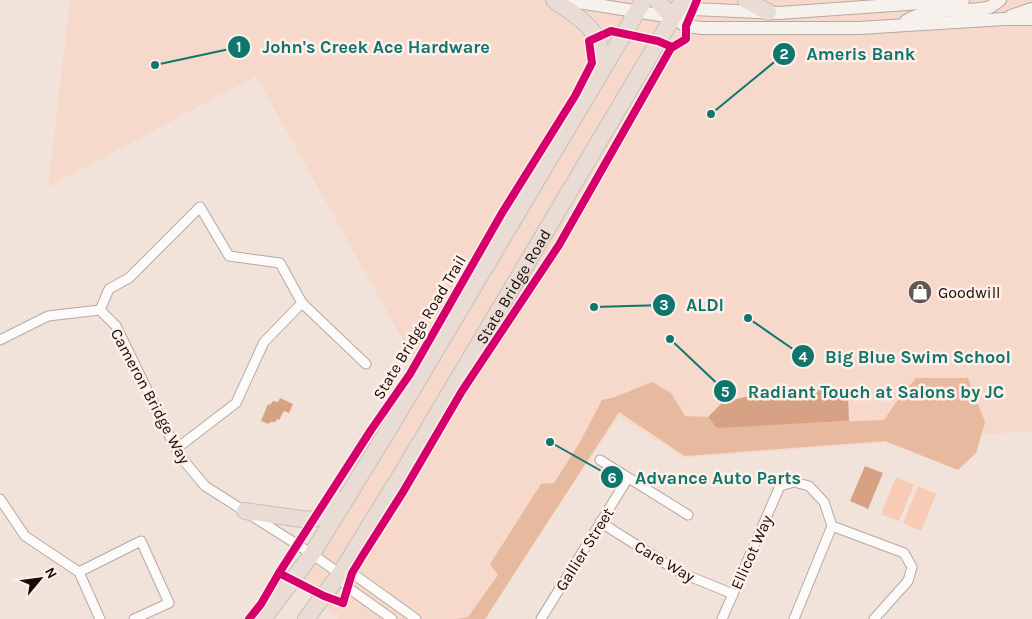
<svg xmlns="http://www.w3.org/2000/svg" width="1032" height="619" font-family="Karla,sans-serif">
<rect width="100%" height="100%" fill="#f1e2da"/>
<!-- built -->
<path fill="#f6d9ca" d="M 70,0 L 1032,0 L 1032,431 L 684,458 L 619,416 L 480,619 L 338,619 L 293,575 L 424,378 L 256,76 L 48,187 Z"/>
<!-- green -->
<g fill="#f7cbb4">
<path d="M 896,477 L 914,485 L 899,521 L 881,514 Z"/>
<path d="M 918,486 L 936,494 L 921,531 L 903,523 Z"/>
</g>
<!-- forest -->
<path fill="#e7b99f" d="M 916,378 L 968,378 L 985,422 L 976,453 L 958,470 L 885,441 L 685,456 L 619,412 L 485,619 L 457,619 L 468,617 L 498,575 L 490,564 L 541,484 L 554,483 L 579,444 L 602,400 L 615,397 L 652,382 L 671,393 L 685,416 L 708,417 L 717,427 L 884,420 L 894,405 Z"/>
<!-- water -->
<g fill="#d7a183">
<path d="M 816,389 L 848,396 L 849,421 L 717,428 L 708,417 L 722,403 L 760,393 Z"/>
<path d="M 280,398 L 293,404 L 289,413 L 284,411 L 279,420 L 277,419 L 275,422 L 270,422 L 269,424 L 261,421 L 268,404 L 270,405 L 273,401 L 278,402 Z"/>
<path d="M 865,466 L 883,473 L 868,509 L 850,501 Z"/>
</g>
<g fill="none" stroke-linecap="round" stroke-linejoin="round">
<!-- street casing -->
<g stroke="#b6a9a2" stroke-width="11">
<g id="street">
<path d="M 100,310 L 109,289 L 129,278 L 200,207 L 229,256 L 280,263 L 302,303 L 366,364"/>
<path d="M 0,340 L 48,316 L 100,310 L 116,326 L 176,449 L 185,462 L 205,486 L 312,554 L 340,574 L 347,587 L 392,619"/>
<path d="M 176,449 L 236,403 L 264,342 L 302,303"/>
<path d="M 600,460 L 688,515"/>
<path d="M 0,499 L 25,536 L 79,572 L 100,619"/>
<path d="M 600,522 L 679,572 L 733,594"/>
<path d="M 832,526 L 904,553 L 912,567 L 908,581 L 874,619"/>
<path d="M 79,572 L 141,541 L 169,603 L 134,619"/>
<path d="M 340,574 L 352,573 L 416,619"/>
<path d="M 541,619 L 628,478"/>
<path d="M 722,619 L 780,486 L 794,482 L 809,486 L 824,502 L 832,526 L 794,619"/>
</g>
</g>
<!-- secondary casing -->
<g stroke="#b6a9a2" stroke-width="14">
<g id="secondary">
<path d="M 566,0 L 672,17 L 686,26 L 702,28 L 859,28 L 1004,19 L 1032,19"/>
<path d="M 1011,16 L 1032,9"/>
<path d="M 672,17 L 693,9 L 779,13 L 963,0"/>
<path d="M 906,21 C 930,6 960,13 987,8 C 991,7 996,3 1000,0"/>
</g>
</g>
<!-- highway casing -->
<g stroke="#c7bfbb" stroke-width="18">
<g id="highway">
<path d="M 554,0 C 582,20 608,33 599,72"/>
<path d="M 657,0 L 672,17"/>
<path d="M 746,0 L 768,12"/>
<path d="M 245,511 L 309,520 L 323,516 L 336,499"/>
<path d="M 263,619 L 312,554 L 390,427 L 644,0"/>
<path id="s1" d="M 306,619 L 340,574 L 407,465 L 683,0"/>
</g>
</g>
<!-- street -->
<use href="#street" stroke="#fdfbf9" stroke-width="9"/>
<!-- secondary -->
<use href="#secondary" stroke="#f7f1ee" stroke-width="12"/>
<!-- highway -->
<use href="#highway" stroke="#e8dcd5" stroke-width="16"/>
<!-- cycleway casing -->
<g stroke="#fef0e9" stroke-width="11">
<g id="cycleway">
<path d="M 279,573 L 324,596 L 343,603"/>
<path d="M 343,603 L 352,573 L 363,555 L 403,492 L 462,391 L 559,245 L 671,48 L 686,39 L 686,26 L 697,0"/>
<path d="M 249,619 L 261,604 L 279,573 L 371,430 L 410,374 L 502,213 L 575,96 L 592,63 L 589,41 L 611,31 L 658,41 L 672,47"/>
</g>
</g>
<!-- cycleway -->
<use href="#cycleway" stroke="#d6006c" stroke-width="8"/>
</g>
<!-- icons -->
<defs>
<g id="shop-disc" transform="scale(1.25)"><circle r="9.5" fill="#635751" stroke="#fef0e9"/><path d="M-5-2.5h2.3a2.7 3.5 0 0 1 5.4 0H5L5.5 6h-11ZM-1.5-2.5h3a1.5 2.3 0 0 0-3 0Z" fill="#fff"/></g>
</defs>
<g fill-rule="evenodd">
<use href="#shop-disc" x="920" y="292"/>
</g>
<g text-anchor="middle" stroke-width="5" stroke-linejoin="round" paint-order="stroke">
<!-- street labels -->
<g font-size="16" fill="#170c07" stroke="#fef0e9">
<text dy="6" stroke="none"><textPath href="#s1" startOffset="392">State Bridge Road</textPath></text>
<text transform="translate(419 327) rotate(-59)" y="6">State Bridge Road Trail</text>
<text transform="translate(151 396) rotate(62)" y="6">Cameron Bridge Way</text>
<text transform="translate(584 549) rotate(-58)" y="6">Gallier Street</text>
<text transform="translate(751 552) rotate(-66)" y="6">Ellicot Way</text>
<text transform="translate(665 561) rotate(30)" y="6">Care Way</text>
</g>
<!-- poi labels -->
<g font-size="16" fill="#170c07" stroke="#fef0e9" text-anchor="start">
<text x="938" y="298">Goodwill</text>
</g>
</g>
<!-- callouts -->
<path fill="none" stroke="#0f766e" stroke-width="2" d="M155 65L239 47M711 114L784 54M594 307L664 305M748 318L803 356M670 339L725 391M550 442L612 477"/>
<g fill="#0f766e" stroke="#fef0e9" stroke-width="2">
<circle cx="155" cy="65" r="5"/>
<circle cx="711" cy="114" r="5"/>
<circle cx="594" cy="307" r="5"/>
<circle cx="748" cy="318" r="5"/>
<circle cx="670" cy="339" r="5"/>
<circle cx="550" cy="442" r="5"/>
<circle cx="239" cy="47" r="12"/>
<circle cx="784" cy="54" r="12"/>
<circle cx="664" cy="305" r="12"/>
<circle cx="803" cy="356" r="12"/>
<circle cx="725" cy="391" r="12"/>
<circle cx="612" cy="477" r="12"/>
</g>
<g font-size="15" text-anchor="middle" font-weight="bold" fill="#fff">
<text x="239" y="52">1</text>
<text x="784" y="59">2</text>
<text x="664" y="310">3</text>
<text x="803" y="362">4</text>
<text x="725" y="397">5</text>
<text x="612" y="483">6</text>
</g>
<g font-size="18" text-anchor="middle" font-weight="bold" fill="#0f766e" stroke="#fef0e9" stroke-width="5" stroke-linejoin="round" paint-order="stroke">
<text x="376" y="53">John's Creek Ace Hardware</text>
<text x="861" y="60">Ameris Bank</text>
<text x="705" y="311">ALDI</text>
<text x="918" y="363">Big Blue Swim School</text>
<text x="876" y="398">Radiant Touch at Salons by JC</text>
<text x="718" y="484">Advance Auto Parts</text>
</g>
<!-- north arrow -->
<g transform="translate(40 579) rotate(61)" stroke="#fef0e9" stroke-width="4" paint-order="stroke">
<path d="M0-4L9 19L0 12L-9 19Z" fill="#170c07"/>
<text y="-8" font-size="14" font-weight="bold" text-anchor="middle" fill="#170c07">N</text>
</g>
</svg>
